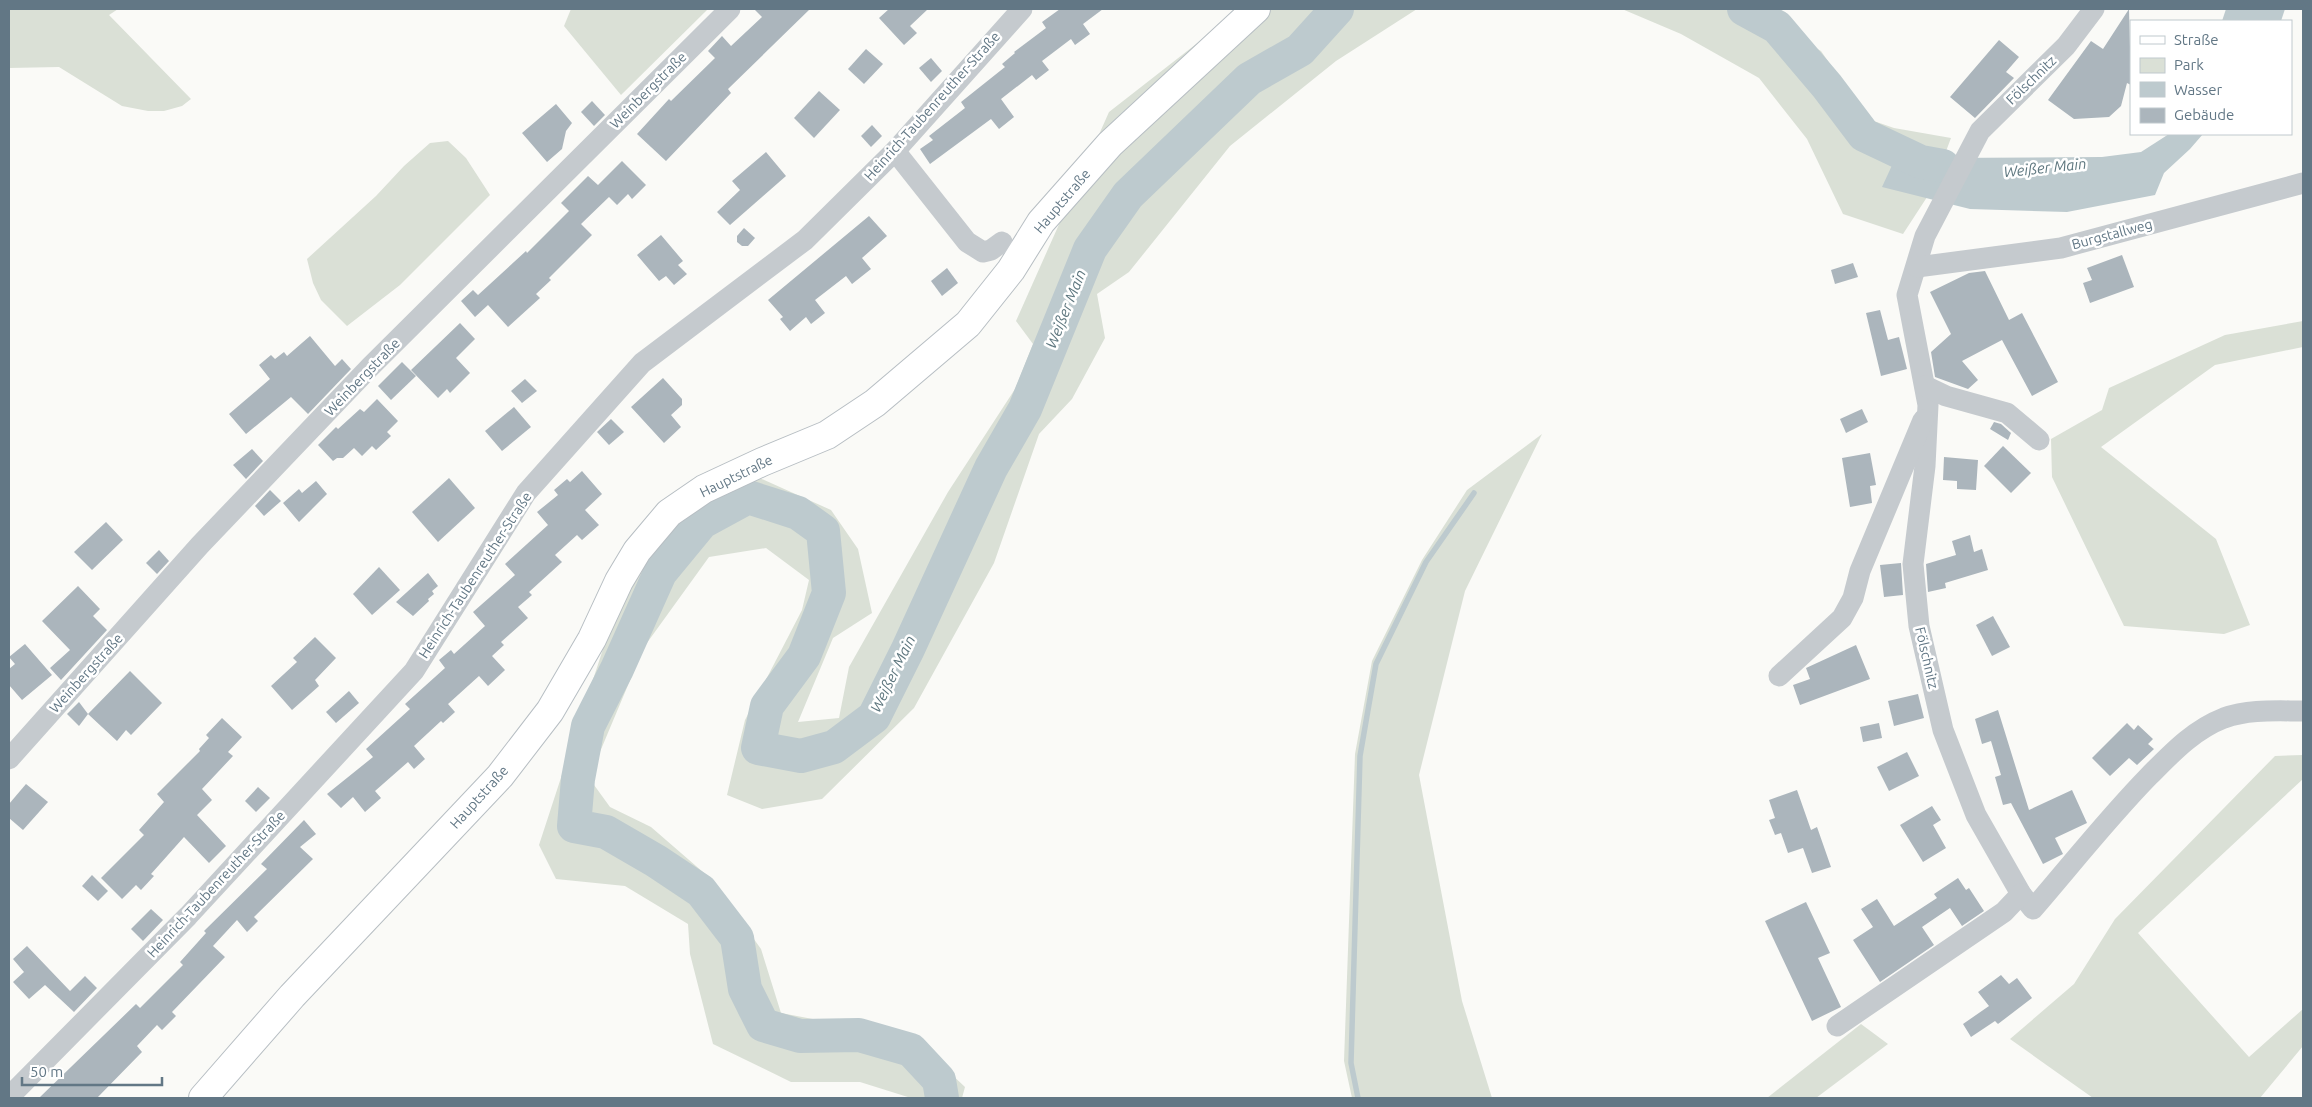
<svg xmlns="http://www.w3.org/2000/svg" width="2312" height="1107" font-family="Ubuntu,sans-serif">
<rect width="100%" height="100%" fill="#fafaf7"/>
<!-- green -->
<g fill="#dae0d6">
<path d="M 9,9 L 118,9 L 109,15 L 191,99 L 182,106 L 164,111 L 148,111 L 122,106 L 59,67 L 9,68 Z"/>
<path d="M 571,9 L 706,9 L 707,10 L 621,95 L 564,26 Z"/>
<path d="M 1241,9 L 1417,9 L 1336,61 L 1230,146 L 1129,272 L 1097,294 L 1105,338 L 1072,399 L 1039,434 L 994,563 L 914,708 L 822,799 L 762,809 L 727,795 L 745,720 L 802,610 L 809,580 L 766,548 L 709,557 L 644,647 L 589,778 L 610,807 L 651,827 L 711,879 L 761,949 L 781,1013 L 913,1038 L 965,1087 L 962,1098 L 911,1098 L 860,1082 L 791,1082 L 713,1044 L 690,954 L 688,924 L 625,886 L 556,879 L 539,845 L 620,597 L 678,515 L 735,467 L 831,510 L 858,549 L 872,613 L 833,638 L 798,722 L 839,718 L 849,667 L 948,492 L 1015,389 L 1033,344 L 1016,321 L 1109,112 Z"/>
<path d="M 1622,9 L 1749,9 L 1821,51 L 1868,119 L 1894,128 L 1951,138 L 1931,191 L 1903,234 L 1843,214 L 1807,139 L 1759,78 L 1681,34 Z"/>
<path d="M 448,141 L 466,158 L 490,195 L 400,285 L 347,326 L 321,300 L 313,283 L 307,259 L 376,196 L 404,166 L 430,143 Z"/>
<path d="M 2303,321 L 2303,347 L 2215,365 L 2101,447 L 2216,539 L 2250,625 L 2224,634 L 2124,626 L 2052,477 L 2051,439 L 2102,410 L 2109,388 L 2225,335 Z"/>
<path d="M 1542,434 L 1465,591 L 1419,775 L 1462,1001 L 1492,1098 L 1352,1098 L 1344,1061 L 1355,754 L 1372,661 L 1422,560 L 1467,490 Z"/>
<path d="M 2303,755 L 2303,779 L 2138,933 L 2249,1057 L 2303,1009 L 2303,1046 L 2260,1098 L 2093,1098 L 2010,1039 L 2074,984 L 2115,919 L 2275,756 Z"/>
<path d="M 1861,1024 L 1888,1044 L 1816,1098 L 1767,1098 Z"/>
</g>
<!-- water -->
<g fill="#bdcace">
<path d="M 2226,9 L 2285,9 L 2281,21 L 2222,21 Z"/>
<path d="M 2169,134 L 2203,134 L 2190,149 L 2164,173 L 2155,195 L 2067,212 L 1970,209 L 1882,187 L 1900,148 L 1939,158 L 2102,157 L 2141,152 Z"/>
</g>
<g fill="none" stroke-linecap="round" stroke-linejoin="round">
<!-- stream -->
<path stroke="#bdcace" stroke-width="5.5" d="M 1358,1098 L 1351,1063 L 1360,756 L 1376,664 L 1426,562 L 1474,493"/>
<!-- river -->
<g stroke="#bdcace" stroke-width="34">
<path d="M 1744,9 L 1777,27 L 1827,86 L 1864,135 L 1921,162 L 1943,166"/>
<path d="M 942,1098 L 939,1080 L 911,1050 L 859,1035 L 800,1036 L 763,1025 L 745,989 L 737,938 L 701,891 L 656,861 L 606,832 L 574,826 L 578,779 L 588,726 L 617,669 L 660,573 L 702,522 L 748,497 L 798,513 L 823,531 L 829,593 L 804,656 L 767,706 L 758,748 L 801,756 L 834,747 L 874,717 L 908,649 L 991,468 L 1025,409 L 1090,249 L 1128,195 L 1249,79 L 1300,50 L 1337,9"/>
</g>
</g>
<!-- building -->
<g fill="#abb5bc">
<path d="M 754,9 L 810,9 L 728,89 L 731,93 L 666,161 L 637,134 L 669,99 L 671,101 L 715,58 L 708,51 L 722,36 L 731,46 L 762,17 Z"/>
<path d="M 889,9 L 928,9 L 910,26 L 917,33 L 904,45 L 879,18 Z"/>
<path d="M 1060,9 L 1103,9 L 1083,24 L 1090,34 L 1075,45 L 1071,39 L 1042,61 L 1049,70 L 1036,80 L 1032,75 L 1001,99 L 1014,117 L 999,129 L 991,119 L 930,164 L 920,149 L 933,140 L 929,136 L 965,108 L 961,102 L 1005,67 L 1002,64 L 1015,53 L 1014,52 L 1046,28 L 1042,22 Z"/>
<path d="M 2129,9 L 2131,85 L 2127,83 L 2121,106 L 2109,117 L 2074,119 L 2048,100 L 2091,41 L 2103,49 Z"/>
<path d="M 1999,40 L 2019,57 L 2006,72 L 2014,78 L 1975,118 L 1950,97 Z"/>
<path d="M 866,49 L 883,64 L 864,84 L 848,69 Z"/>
<path d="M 931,58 L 942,71 L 931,82 L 919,68 Z"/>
<path d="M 819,91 L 840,110 L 814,138 L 794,118 Z"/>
<path d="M 592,101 L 605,115 L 594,126 L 581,112 Z"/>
<path d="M 556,104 L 572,123 L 566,131 L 562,149 L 547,162 L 522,133 Z"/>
<path d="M 872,125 L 882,136 L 871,147 L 861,136 Z"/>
<path d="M 766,152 L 786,176 L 730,225 L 717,212 L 740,190 L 732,181 Z"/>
<path d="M 622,161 L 646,185 L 632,199 L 628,194 L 617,205 L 609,197 L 581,224 L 592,235 L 549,278 L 551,280 L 536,294 L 540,298 L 508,327 L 488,305 L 475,317 L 461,301 L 473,290 L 478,295 L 526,251 L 527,253 L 569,211 L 561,203 L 588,176 L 598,185 Z"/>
<path d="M 869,216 L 887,236 L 862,258 L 871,269 L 852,284 L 846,276 L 815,300 L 825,313 L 811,324 L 806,317 L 790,331 L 780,319 L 783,317 L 768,300 Z"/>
<path d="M 744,228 L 755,238 L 748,246 L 742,246 L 737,242 L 737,236 Z"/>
<path d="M 661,235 L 683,261 L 678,265 L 687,274 L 674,285 L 666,276 L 659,281 L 637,255 Z"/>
<path d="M 2122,255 L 2134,287 L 2090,303 L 2083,283 L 2092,280 L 2087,268 Z"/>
<path d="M 1853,263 L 1858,277 L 1835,284 L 1831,270 Z"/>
<path d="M 947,268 L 958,283 L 942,296 L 931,281 Z"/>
<path d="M 1985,271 L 2009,320 L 2022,313 L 2058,382 L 2032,396 L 2002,340 L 1962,361 L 1978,380 L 1968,389 L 1935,377 L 1931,352 L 1951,334 L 1930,292 L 1969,273 Z"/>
<path d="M 1880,310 L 1888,340 L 1899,337 L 1907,369 L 1881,376 L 1866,313 Z"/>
<path d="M 460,323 L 475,339 L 456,358 L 470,373 L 450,393 L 447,389 L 438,398 L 411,370 Z"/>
<path d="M 310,336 L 335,366 L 342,359 L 351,369 L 308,414 L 291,397 L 246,434 L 229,414 L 270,379 L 259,365 L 271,355 L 275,359 L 284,352 L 287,356 Z"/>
<path d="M 402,362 L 416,376 L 391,400 L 378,386 Z"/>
<path d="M 663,378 L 682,399 L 682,405 L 671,415 L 681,427 L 664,443 L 631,407 Z"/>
<path d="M 525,379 L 537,391 L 522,403 L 511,391 Z"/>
<path d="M 377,399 L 398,421 L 387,432 L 391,436 L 376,450 L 372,446 L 362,456 L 354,448 L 343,458 L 337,458 L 333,461 L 318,445 L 336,427 L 338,429 L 360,409 L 364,412 Z"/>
<path d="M 514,407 L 531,427 L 502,451 L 485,431 Z"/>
<path d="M 1862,409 L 1868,422 L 1846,433 L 1840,419 Z"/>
<path d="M 611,419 L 624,432 L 609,445 L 597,432 Z"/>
<path d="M 1994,422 L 2001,424 L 2011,433 L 2008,440 L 1990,429 Z"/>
<path d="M 2003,446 L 2031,473 L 2011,493 L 1984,466 Z"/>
<path d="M 252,449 L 263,461 L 246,479 L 233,465 Z"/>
<path d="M 1870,453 L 1876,485 L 1870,486 L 1872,503 L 1850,507 L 1842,458 Z"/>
<path d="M 1944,457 L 1978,460 L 1976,490 L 1957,489 L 1957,481 L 1943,480 Z"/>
<path d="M 582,471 L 602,494 L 585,510 L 599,525 L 582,540 L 577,535 L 555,555 L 562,562 L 529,592 L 532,595 L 518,607 L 528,618 L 501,642 L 504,645 L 492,656 L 505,670 L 488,686 L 479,676 L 448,704 L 455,712 L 443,723 L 441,721 L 414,746 L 425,759 L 414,769 L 408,762 L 375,791 L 381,798 L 365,812 L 353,797 L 341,808 L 327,794 L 373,757 L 366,749 L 410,709 L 405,704 L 445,668 L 439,660 L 451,650 L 454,654 L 485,626 L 473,612 L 515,575 L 505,564 L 548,525 L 537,512 L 558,495 L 554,490 L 567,479 L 570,482 Z"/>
<path d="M 449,478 L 475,508 L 438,542 L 412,512 Z"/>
<path d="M 316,481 L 327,494 L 299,522 L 283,503 L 299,489 L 302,493 Z"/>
<path d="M 270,490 L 281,501 L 264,516 L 255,506 Z"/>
<path d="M 106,522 L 123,540 L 92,570 L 74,552 Z"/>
<path d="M 1970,535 L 1974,552 L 1982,549 L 1988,570 L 1945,583 L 1946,588 L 1928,592 L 1926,564 L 1956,555 L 1952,541 Z"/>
<path d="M 159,550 L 169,561 L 157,574 L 146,563 Z"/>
<path d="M 1901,563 L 1903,595 L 1884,597 L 1880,565 Z"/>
<path d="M 379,567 L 400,590 L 372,615 L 353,594 Z"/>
<path d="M 428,573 L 438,586 L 432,591 L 434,594 L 428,599 L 429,601 L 413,616 L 396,602 Z"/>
<path d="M 78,586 L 100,609 L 93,616 L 107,630 L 61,680 L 50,668 L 70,650 L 42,621 Z"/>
<path d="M 1993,616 L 2010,647 L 1992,656 L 1976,625 Z"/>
<path d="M 315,637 L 336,658 L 315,680 L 319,686 L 292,710 L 271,686 L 297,662 L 293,658 Z"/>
<path d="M 25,644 L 52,675 L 22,700 L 9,685 L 9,669 L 15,664 L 9,657 Z"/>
<path d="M 1856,645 L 1870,679 L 1800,705 L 1793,685 L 1810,679 L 1806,668 Z"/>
<path d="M 130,671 L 162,703 L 131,735 L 126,730 L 117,741 L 88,714 Z"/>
<path d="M 349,691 L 359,703 L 336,723 L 326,712 Z"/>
<path d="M 1918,694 L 1924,718 L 1894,726 L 1888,701 Z"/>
<path d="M 79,702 L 88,714 L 79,726 L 67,714 Z"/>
<path d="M 1998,710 L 2029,810 L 2072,790 L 2087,823 L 2055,838 L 2063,854 L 2043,864 L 2011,803 L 2003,805 L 1995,777 L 2001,775 L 1991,741 L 1982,744 L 1975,719 Z"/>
<path d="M 222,718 L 242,737 L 228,752 L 233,756 L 202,789 L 212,800 L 197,815 L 226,846 L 209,863 L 184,837 L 151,874 L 154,876 L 141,890 L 136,885 L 122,899 L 101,878 L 144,835 L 139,830 L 164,802 L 157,794 L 200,751 L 199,749 L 209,738 L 206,735 Z"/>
<path d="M 1879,723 L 1882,738 L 1863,742 L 1860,727 Z"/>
<path d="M 2127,723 L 2134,730 L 2138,725 L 2153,739 L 2148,744 L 2154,749 L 2137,765 L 2129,758 L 2110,776 L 2092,758 Z"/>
<path d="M 1907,752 L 1919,776 L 1889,791 L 1877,767 Z"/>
<path d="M 26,784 L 48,802 L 23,830 L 9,818 L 9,804 Z"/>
<path d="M 258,787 L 270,798 L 256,812 L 245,801 Z"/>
<path d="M 1797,790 L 1811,830 L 1817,827 L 1831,867 L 1812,873 L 1803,848 L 1788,853 L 1781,833 L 1775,835 L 1769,820 L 1775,818 L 1769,800 Z"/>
<path d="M 1932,806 L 1941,820 L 1933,825 L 1946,848 L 1923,862 L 1900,825 Z"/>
<path d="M 304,820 L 316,834 L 300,847 L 313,859 L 254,917 L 258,921 L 247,932 L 237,920 L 213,946 L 225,957 L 172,1012 L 176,1016 L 162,1030 L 157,1025 L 137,1046 L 142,1052 L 97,1098 L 39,1098 L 136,1004 L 140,1008 L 183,965 L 180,962 L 206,933 L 204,931 L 267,869 L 261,864 Z"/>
<path d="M 92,875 L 108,891 L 98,901 L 82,886 Z"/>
<path d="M 1958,878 L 1966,890 L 1969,888 L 1984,911 L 1962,926 L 1950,908 L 1922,927 L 1934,945 L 1880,982 L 1853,940 L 1873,927 L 1861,909 L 1877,899 L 1894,926 L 1937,898 L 1934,894 Z"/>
<path d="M 1806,902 L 1830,953 L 1818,958 L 1841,1007 L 1812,1021 L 1765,921 Z"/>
<path d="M 151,909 L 163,920 L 143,941 L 131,929 Z"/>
<path d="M 27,946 L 70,991 L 85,976 L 97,988 L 74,1012 L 45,985 L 29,999 L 13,982 L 24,972 L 13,959 Z"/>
<path d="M 2001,975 L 2009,984 L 2017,978 L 2032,998 L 1998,1024 L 1995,1021 L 1971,1037 L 1963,1024 L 1989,1006 L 1978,992 Z"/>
</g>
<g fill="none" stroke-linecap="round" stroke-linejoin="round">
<!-- secondary casing -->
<g stroke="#b7bec3" stroke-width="30">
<path id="secondary" d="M 203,1098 L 292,996 L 500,776 L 550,711 L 592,639 L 619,581 L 637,551 L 669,513 L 704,489 L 762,462 L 827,435 L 875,403 L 968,324 L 1011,270 L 1041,222 L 1110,144 L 1256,9"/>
</g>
<!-- street -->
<g stroke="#c5cace" stroke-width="21">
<path d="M 2094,9 L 2066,46 L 1980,131 L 1925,236 L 1907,295 L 1928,405 L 1925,466 L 1913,564 L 1919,626 L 1943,730 L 1976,815 L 2021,894 L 2033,909 C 2071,865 2108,818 2149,776 C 2171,754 2193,730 2224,718 C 2249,709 2276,711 2303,711"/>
<path d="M 895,151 L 967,242 L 983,252 L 991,250 L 1002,242"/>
<path d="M 1917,267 L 2061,248 L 2303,183"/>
<path d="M 1925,386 L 1946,396 L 2007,413 L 2039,440"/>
<path d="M 1779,676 L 1842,618 L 1853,598 L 1860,571 L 1923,420"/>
<path d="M 9,759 L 200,545 L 370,367 L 730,9"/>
<path d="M 1837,1026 L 2004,912 L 2021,894"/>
<path d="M 9,1097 L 188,916 L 414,671 L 526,493 L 642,363 L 805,240 L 895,151 L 1022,9"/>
</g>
<!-- secondary -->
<use href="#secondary" stroke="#fff" stroke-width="28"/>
</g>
<g text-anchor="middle" stroke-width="5" stroke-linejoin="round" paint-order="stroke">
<!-- street labels -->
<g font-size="14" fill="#627785" stroke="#fff">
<text transform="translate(2031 80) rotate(-44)" y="5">Fölschnitz</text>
<text transform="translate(648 90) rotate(-45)" y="5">Weinbergstraße</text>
<text transform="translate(932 106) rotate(-48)" y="5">Heinrich-Taubenreuther-Straße</text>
<text transform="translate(1062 201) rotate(-50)" y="5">Hauptstraße</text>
<text transform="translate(2112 234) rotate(-15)" y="5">Burgstallweg</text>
<text transform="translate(362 377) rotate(-46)" y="5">Weinbergstraße</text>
<text transform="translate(736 476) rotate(-26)" y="5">Hauptstraße</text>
<text transform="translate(475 575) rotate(-57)" y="5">Heinrich-Taubenreuther-Straße</text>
<text transform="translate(1927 658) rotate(77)" y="5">Fölschnitz</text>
<text transform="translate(86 673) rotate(-48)" y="5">Weinbergstraße</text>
<text transform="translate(479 797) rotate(-48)" y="5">Hauptstraße</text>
<text transform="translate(216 884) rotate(-47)" y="5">Heinrich-Taubenreuther-Straße</text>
</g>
<!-- water labels -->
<g font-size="15" font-style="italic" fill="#5d767e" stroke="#fff">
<text transform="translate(2045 168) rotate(-6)" y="5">Weißer Main</text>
<text transform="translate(1066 309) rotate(-68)" y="5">Weißer Main</text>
<text transform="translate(893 674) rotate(-64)" y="5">Weißer Main</text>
</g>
</g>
<!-- border -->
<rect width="2312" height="1107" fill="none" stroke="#627785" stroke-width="20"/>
<!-- legend -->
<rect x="2130" y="20" width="162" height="115" fill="#ffffff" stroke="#c0c9ce"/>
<rect x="2140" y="36" width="25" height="8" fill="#ffffff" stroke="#c0c9ce"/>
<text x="2174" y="45" font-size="15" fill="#627785">Straße</text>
<rect x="2140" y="58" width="25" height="15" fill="#dae0d6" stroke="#c0c9ce"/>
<text x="2174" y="70" font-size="15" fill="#627785">Park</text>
<rect x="2140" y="82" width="25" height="15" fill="#bdcace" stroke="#c0c9ce"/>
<text x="2174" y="95" font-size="15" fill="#627785">Wasser</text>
<rect x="2140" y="108" width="25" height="15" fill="#abb5bc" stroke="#c0c9ce"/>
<text x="2174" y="120" font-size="15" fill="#627785">Gebäude</text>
<!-- scale -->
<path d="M22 1077v8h140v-8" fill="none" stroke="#627785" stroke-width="2.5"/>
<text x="30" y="1077" font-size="15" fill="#627785" stroke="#ffffff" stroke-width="4" paint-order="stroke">50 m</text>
</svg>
